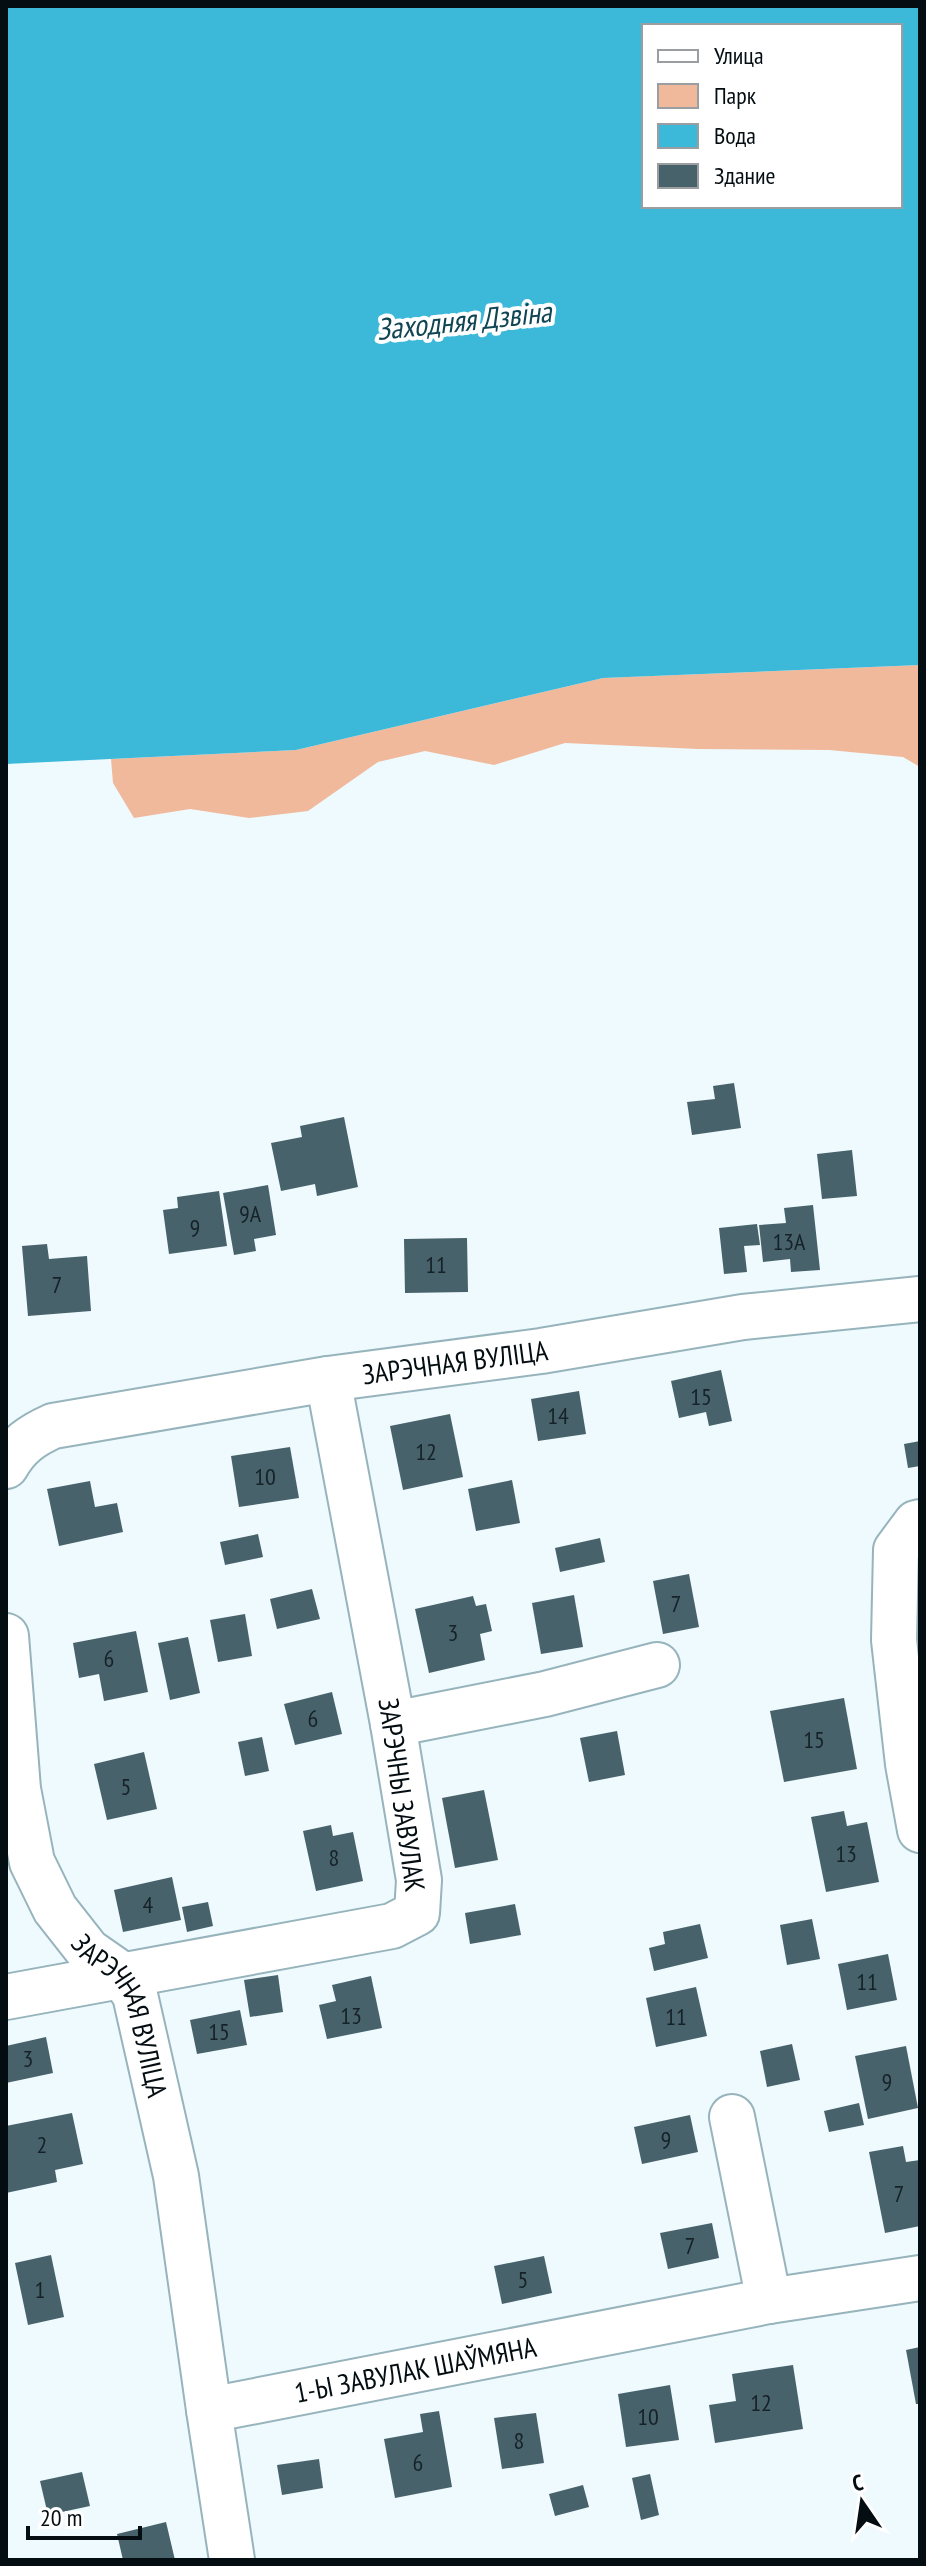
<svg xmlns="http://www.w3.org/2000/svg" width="926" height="2566" font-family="'PT Sans Narrow',sans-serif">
<rect width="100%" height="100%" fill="#eefafe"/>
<!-- green -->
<path fill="#f1b99b" d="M 920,665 L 920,767 L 903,757 L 829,750 L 698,749 L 565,743 L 494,765 L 425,751 L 378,762 L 308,811 L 249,818 L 190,809 L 134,818 L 113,783 L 111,759 L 296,750 L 603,678 Z"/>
<!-- water -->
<path fill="#3cb9d9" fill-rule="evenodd" d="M 6,6 L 920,6 L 920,665 L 603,678 L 296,750 L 6,764 ZM 644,26 L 900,26 L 900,206 L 644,206 Z"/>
<!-- building -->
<g fill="#48626b">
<path d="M 734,1083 L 741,1128 L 692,1135 L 687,1102 L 715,1099 L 713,1086 Z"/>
<path d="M 344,1117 L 358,1187 L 317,1196 L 315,1184 L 281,1191 L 271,1143 L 302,1137 L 300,1126 Z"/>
<path d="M 852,1150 L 857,1196 L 822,1199 L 817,1154 Z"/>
<path d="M 268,1185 L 276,1235 L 254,1239 L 256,1251 L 234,1255 L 223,1193 Z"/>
<path d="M 219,1191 L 227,1246 L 169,1254 L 163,1210 L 178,1208 L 177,1197 Z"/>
<path d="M 813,1205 L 820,1270 L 791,1272 L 790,1259 L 763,1262 L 759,1225 L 786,1223 L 784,1208 Z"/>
<path d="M 757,1224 L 760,1245 L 744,1246 L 747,1272 L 724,1274 L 719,1228 Z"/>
<path d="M 467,1238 L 468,1292 L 405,1293 L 404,1239 Z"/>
<path d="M 47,1244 L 49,1259 L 87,1256 L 91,1311 L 28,1316 L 22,1246 Z"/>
<path d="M 721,1370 L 732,1421 L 709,1426 L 706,1412 L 679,1418 L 671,1381 Z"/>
<path d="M 579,1391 L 586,1434 L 538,1441 L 531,1399 Z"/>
<path d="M 450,1414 L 463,1477 L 403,1490 L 390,1426 Z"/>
<path d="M 920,1441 L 920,1466 L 908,1468 L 904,1444 Z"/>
<path d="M 290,1447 L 299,1498 L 239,1507 L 231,1456 Z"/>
<path d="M 512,1480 L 520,1523 L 476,1531 L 468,1489 Z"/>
<path d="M 90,1481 L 95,1507 L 117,1503 L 123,1532 L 59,1546 L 47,1489 Z"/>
<path d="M 258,1534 L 263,1557 L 225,1565 L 220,1542 Z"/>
<path d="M 600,1538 L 605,1562 L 560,1572 L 555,1548 Z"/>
<path d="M 689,1574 L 699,1627 L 663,1634 L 653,1581 Z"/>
<path d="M 312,1589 L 320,1619 L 277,1629 L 270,1599 Z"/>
<path d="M 574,1595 L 583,1647 L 541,1654 L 532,1603 Z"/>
<path d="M 473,1596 L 476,1606 L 486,1604 L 492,1631 L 480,1634 L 485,1660 L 429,1673 L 415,1609 Z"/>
<path d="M 245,1614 L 252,1656 L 218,1662 L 210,1620 Z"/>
<path d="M 136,1631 L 148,1692 L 104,1701 L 99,1674 L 79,1678 L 73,1643 Z"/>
<path d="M 188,1637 L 200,1693 L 170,1700 L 158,1643 Z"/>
<path d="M 332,1692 L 342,1734 L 295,1745 L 284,1704 Z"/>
<path d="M 844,1698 L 857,1769 L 784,1782 L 770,1711 Z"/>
<path d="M 617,1731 L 625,1775 L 589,1782 L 580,1738 Z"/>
<path d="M 262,1737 L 269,1771 L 245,1776 L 238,1742 Z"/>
<path d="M 144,1752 L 157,1809 L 107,1820 L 94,1764 Z"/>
<path d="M 484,1790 L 498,1860 L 455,1868 L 442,1798 Z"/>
<path d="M 844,1811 L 847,1826 L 867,1822 L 879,1882 L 826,1892 L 811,1817 Z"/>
<path d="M 331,1825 L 333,1836 L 353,1832 L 363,1881 L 316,1891 L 303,1831 Z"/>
<path d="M 172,1877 L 181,1920 L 123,1932 L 114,1890 Z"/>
<path d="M 208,1902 L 213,1926 L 187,1932 L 182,1907 Z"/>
<path d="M 515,1904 L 521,1935 L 470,1944 L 465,1913 Z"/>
<path d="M 812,1919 L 820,1959 L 787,1965 L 780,1925 Z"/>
<path d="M 700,1924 L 708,1958 L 654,1971 L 649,1948 L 665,1944 L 663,1932 Z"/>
<path d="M 888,1954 L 897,2000 L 847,2010 L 838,1964 Z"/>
<path d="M 278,1975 L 283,2012 L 250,2017 L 244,1980 Z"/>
<path d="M 371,1976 L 382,2028 L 327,2039 L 319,2005 L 336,2001 L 332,1985 Z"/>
<path d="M 696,1987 L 707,2036 L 656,2047 L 646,1998 Z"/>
<path d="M 240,2010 L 247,2045 L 197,2054 L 190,2020 Z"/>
<path d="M 46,2037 L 53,2073 L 6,2083 L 6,2046 Z"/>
<path d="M 792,2044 L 800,2080 L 767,2087 L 760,2051 Z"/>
<path d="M 906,2046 L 918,2108 L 868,2119 L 855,2056 Z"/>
<path d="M 859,2103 L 864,2125 L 829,2132 L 824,2111 Z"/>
<path d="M 72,2113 L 83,2164 L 55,2170 L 57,2182 L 6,2193 L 6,2126 Z"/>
<path d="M 690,2115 L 698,2152 L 642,2164 L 634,2127 Z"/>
<path d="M 903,2146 L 906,2162 L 920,2160 L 920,2226 L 885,2233 L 869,2152 Z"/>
<path d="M 712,2223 L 719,2258 L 668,2269 L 660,2233 Z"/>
<path d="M 51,2255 L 64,2317 L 28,2325 L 15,2263 Z"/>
<path d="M 544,2256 L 552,2293 L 502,2304 L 494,2266 Z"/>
<path d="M 920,2347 L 920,2404 L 916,2404 L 906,2350 Z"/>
<path d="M 793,2365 L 803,2429 L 715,2443 L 709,2405 L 736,2401 L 732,2374 Z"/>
<path d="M 670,2385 L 679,2440 L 626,2447 L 618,2394 Z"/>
<path d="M 439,2411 L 452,2487 L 395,2498 L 384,2439 L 423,2432 L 420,2414 Z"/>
<path d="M 536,2413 L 544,2463 L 502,2469 L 494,2418 Z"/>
<path d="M 319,2459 L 323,2488 L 282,2495 L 277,2465 Z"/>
<path d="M 82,2472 L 90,2506 L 48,2515 L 40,2481 Z"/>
<path d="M 650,2474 L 659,2515 L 641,2520 L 632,2478 Z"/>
<path d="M 583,2485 L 589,2507 L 555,2516 L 549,2494 Z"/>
<path d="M 166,2522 L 175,2560 L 123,2560 L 117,2534 Z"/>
</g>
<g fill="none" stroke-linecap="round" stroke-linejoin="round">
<!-- minor casing -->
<g stroke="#97b4bd" stroke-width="48">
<g id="minor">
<path id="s1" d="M 6,1466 C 18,1445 31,1436 53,1426 L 328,1379 L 541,1351 L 743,1317 L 920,1299"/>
<path d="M 920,1522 L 916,1523 L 896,1550 L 894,1640 L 908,1764 L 920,1830"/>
<path id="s2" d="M 6,1636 L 18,1789 L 32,1862 L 55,1909 L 88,1951 L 121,1974 L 135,1995 L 176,2176 L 209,2410"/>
<path d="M 393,1724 L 545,1694 L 657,1665"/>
<path d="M 6,1997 L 392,1926 L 417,1913 L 419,1880 L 393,1724 L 328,1379"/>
<path d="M 732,2117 L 769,2301"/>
<path id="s3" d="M 232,2560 L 209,2410 L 769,2301 L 920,2278"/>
</g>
</g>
<!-- minor -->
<use href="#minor" stroke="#fff" stroke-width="44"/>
</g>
<g text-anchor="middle" stroke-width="8" stroke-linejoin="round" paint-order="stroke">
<!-- number labels -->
<g font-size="24" fill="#152228">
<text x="250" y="1222">9А</text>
<text x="195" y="1236">9</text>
<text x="789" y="1250">13А</text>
<text x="436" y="1273">11</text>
<text x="57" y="1293">7</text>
<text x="701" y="1405">15</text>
<text x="558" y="1424">14</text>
<text x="426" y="1460">12</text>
<text x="265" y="1485">10</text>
<text x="676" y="1612">7</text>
<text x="453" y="1641">3</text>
<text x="109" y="1667">6</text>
<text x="313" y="1727">6</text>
<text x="814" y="1748">15</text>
<text x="126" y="1795">5</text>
<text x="846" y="1862">13</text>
<text x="334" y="1866">8</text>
<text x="148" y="1913">4</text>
<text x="867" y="1990">11</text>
<text x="351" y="2024">13</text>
<text x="676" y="2025">11</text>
<text x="219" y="2040">15</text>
<text x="28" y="2067">3</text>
<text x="887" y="2090">9</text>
<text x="666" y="2148">9</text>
<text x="42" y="2153">2</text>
<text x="899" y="2202">7</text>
<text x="690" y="2254">7</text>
<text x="523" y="2288">5</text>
<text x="40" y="2298">1</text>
<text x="761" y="2411">12</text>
<text x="648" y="2425">10</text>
<text x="519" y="2449">8</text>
<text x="418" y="2471">6</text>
</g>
<!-- street labels -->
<g font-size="28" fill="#040d11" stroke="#fff">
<text dy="10" stroke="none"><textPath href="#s1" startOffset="470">ЗАРЭЧНАЯ ВУЛІЦА</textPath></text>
<text transform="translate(402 1795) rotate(82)" y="10">ЗАРЭЧНЫ ЗАВУЛАК</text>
<text dy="10" stroke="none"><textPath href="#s2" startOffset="410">ЗАРЭЧНАЯ ВУЛІЦА</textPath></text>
<text dy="10" stroke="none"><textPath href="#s3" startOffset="362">1-Ы ЗАВУЛАК ШАЎМЯНА</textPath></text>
</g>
<!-- water labels -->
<g font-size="30" font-style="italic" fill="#104553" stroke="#fff">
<text transform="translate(464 321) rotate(-6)" y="10">Заходняя Дзвіна</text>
</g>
</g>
<!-- border -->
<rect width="926" height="2566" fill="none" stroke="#040d11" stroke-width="16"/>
<!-- legend -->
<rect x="642" y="24" width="260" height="184" fill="#ffffff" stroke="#9b9ea0" stroke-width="2"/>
<rect x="658" y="50" width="40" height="12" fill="#ffffff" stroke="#9b9ea0" stroke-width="2"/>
<text x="714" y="64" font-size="24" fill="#040d11">Улица</text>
<rect x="658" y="84" width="40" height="24" fill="#f1b99b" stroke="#9b9ea0" stroke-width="2"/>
<text x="714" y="104" font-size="24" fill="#040d11">Парк</text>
<rect x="658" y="124" width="40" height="24" fill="#3cb9d9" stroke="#9b9ea0" stroke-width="2"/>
<text x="714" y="144" font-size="24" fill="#040d11">Вода</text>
<rect x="658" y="164" width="40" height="24" fill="#48626b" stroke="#9b9ea0" stroke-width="2"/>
<text x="714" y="184" font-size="24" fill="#040d11">Здание</text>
<!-- north arrow -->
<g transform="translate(862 2502) rotate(347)" stroke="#ffffff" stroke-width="6" paint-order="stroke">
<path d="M0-6L14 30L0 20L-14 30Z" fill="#040d11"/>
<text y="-12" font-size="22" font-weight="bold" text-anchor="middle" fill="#040d11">С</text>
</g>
<!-- scale -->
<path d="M28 2526v12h112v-12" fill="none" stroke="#040d11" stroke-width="4"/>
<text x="40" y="2526" font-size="24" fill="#040d11" stroke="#ffffff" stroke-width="6" paint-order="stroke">20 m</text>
</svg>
